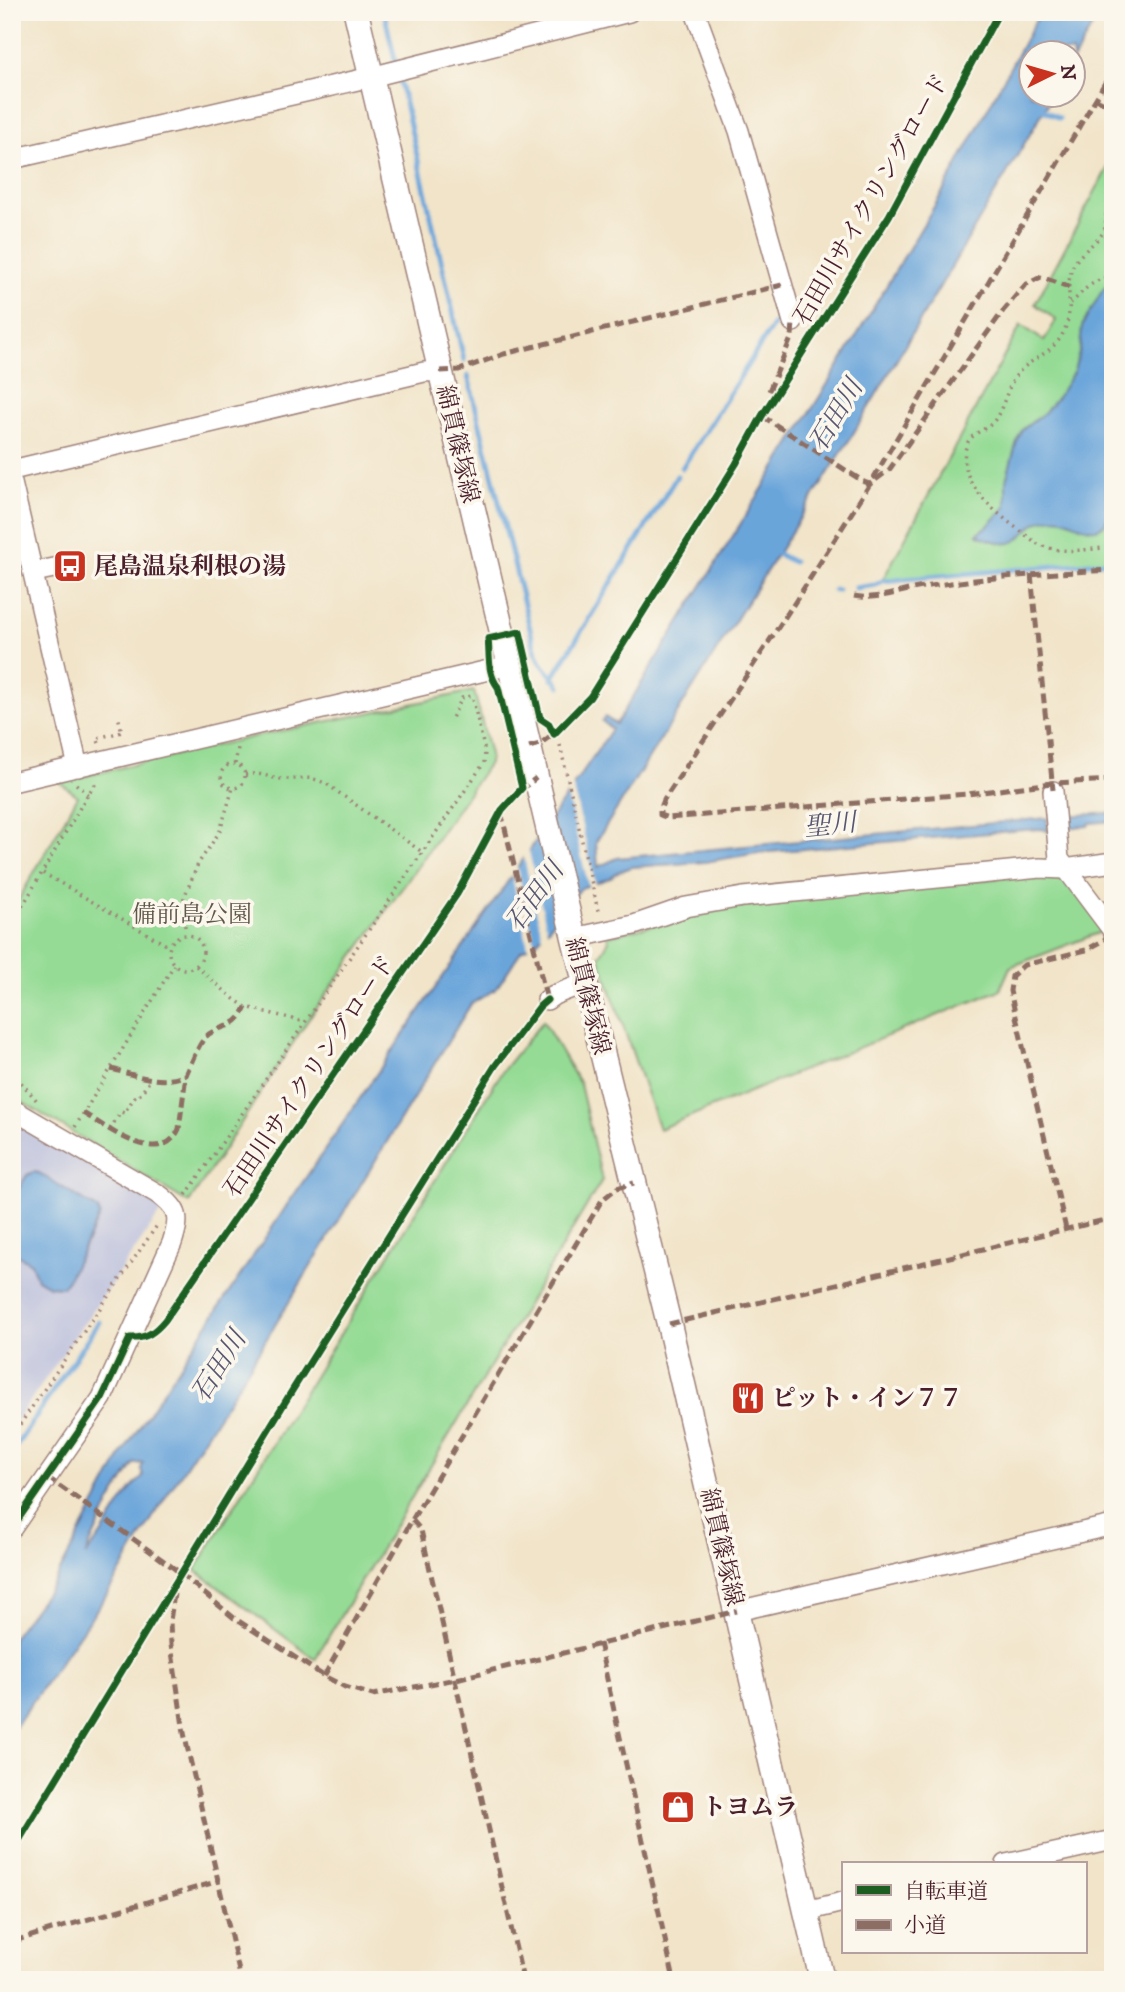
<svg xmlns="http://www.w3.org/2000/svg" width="1125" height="1992" font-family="'IM FELL DW Pica','Noto Serif JP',serif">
<rect width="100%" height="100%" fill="#fbf7ec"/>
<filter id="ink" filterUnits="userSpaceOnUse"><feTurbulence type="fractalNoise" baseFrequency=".0143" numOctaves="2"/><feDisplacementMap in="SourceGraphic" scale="14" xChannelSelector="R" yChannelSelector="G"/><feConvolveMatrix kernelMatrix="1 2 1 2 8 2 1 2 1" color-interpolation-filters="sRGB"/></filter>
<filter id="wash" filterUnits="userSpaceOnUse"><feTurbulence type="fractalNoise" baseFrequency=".00686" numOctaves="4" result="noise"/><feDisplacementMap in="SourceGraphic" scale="28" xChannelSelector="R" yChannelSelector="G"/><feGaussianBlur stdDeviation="1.57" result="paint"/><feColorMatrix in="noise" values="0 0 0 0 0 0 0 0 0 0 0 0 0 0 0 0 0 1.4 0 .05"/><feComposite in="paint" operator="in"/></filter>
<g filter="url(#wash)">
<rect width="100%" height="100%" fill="#f1e4c9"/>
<!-- industrial -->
<path fill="#bfc2dd" d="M 12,1120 L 163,1209 L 12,1427 Z"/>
<!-- green -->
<g fill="#95db95" stroke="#707d60" stroke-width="2">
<path d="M 1113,158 L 1113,561 L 882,581 L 1021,325 L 1044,341 L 1056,320 L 1035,304 Z"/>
<path d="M 474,691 L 490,754 L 489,763 L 420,863 L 308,1020 L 189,1203 L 12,1096 L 12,911 L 78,796 L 59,782 L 252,737 Z"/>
<path d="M 1027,875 L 1068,880 L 1106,930 L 1010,967 L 1000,990 L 659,1129 L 599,957 L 609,941 L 607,936 L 734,906 Z"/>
<path d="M 543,1021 L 580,1084 L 602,1180 L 315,1659 L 195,1570 L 503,1070 Z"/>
</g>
<!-- water -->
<g fill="#6aa5da" stroke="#5a6282" stroke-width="2" fill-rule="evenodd">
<path d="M 1040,12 L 1100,12 L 1073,61 L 1072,52 L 1030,52 L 1030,94 L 1053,95 L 853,434 L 596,842 L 598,867 L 617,858 L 1047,818 L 1048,832 L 1043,829 L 1024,830 L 758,853 L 705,862 L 632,867 L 618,872 L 610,878 L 581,888 L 537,942 L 521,951 L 496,989 L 471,1004 L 236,1389 L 156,1512 L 106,1596 L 12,1731 L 12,1638 L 53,1584 L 123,1452 L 283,1211 L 612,729 L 602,721 L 605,717 L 616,724 L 830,380 L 941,195 ZM 143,1463 L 141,1469 L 143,1477 C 120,1496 107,1533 85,1555 L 110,1502 L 134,1464 Z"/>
<path d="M 1113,283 L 1113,463 C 1110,469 1107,476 1107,483 C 1107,496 1113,508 1107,520 C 1097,540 1076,522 1063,519 C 1058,518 1052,518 1047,519 C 1024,522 1023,550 997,542 C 989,539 984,539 977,534 L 989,525 L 1006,507 L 1006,480 L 1018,438 L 1022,430 L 1045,412 L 1059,395 L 1074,371 L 1080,349 L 1082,326 L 1102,291 L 1107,285 Z"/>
<path d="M 1113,813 L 1113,821 L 1090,823 L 1088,826 L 1063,828 L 1061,816 Z"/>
<path d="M 33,1172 L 39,1173 L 97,1209 L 100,1215 L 67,1281 L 62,1287 L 49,1286 L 37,1279 L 31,1263 L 12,1252 L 12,1200 L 27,1175 Z"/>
</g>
<!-- pier -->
<g fill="#f1e4c9">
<path d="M 572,782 L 596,887 L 589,889 L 566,790 Z"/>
<path d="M 528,847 L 548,934 L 543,940 L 523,854 Z"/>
<path d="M 516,863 L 536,947 L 529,951 L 511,872 Z"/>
</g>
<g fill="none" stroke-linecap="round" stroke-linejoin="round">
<!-- stream -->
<g stroke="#6aa5da" stroke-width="5">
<path d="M 384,12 L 464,360"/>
<path d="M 1040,108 L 1059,118"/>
<path d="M 1107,144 L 1113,147"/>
<path d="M 468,376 L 535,649 L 541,663 L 560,686"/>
<path d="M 682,468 L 779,316"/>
<path d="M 1108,515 L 1113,516"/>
<path d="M 774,552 L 793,562"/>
<path d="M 855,588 L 876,585 L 882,581 L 1113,561"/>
<path d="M 834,590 L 838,590"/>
<path d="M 552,679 L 677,476"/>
<path d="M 12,1452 L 99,1322"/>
</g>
</g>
</g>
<g filter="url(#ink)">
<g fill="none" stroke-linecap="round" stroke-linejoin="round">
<!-- minor casing -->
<g stroke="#9e827a" stroke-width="22">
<g id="minor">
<path d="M 695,12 L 739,131 L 793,322"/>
<path d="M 12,159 L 371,77 L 629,12"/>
<path d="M 12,470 L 424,372 L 440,371"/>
<path d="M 12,483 L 78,767"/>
<path d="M 34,572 L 64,566"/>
<path d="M 12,782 L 510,665"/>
<path d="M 1053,791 L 1059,859 L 1113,931"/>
<path d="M 574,938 L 634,925 L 686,907 L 743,897 L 1040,868 L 1065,869 L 1113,862"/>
<path d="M 547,1000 L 554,995 L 585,983"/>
<path d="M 12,1109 L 158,1194 C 180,1210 180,1218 172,1243 L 102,1398 L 12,1528"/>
<path d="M 737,1611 L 1113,1525"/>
<path d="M 1006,1864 L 1113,1840"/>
<path d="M 806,1911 L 843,1902"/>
</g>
</g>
<!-- major casing -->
<g stroke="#9e827a" stroke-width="27">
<path id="major" d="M 356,12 L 574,938 L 669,1324 L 822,1980"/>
</g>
<!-- path -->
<g stroke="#9e827a" stroke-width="3.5" stroke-dasharray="2 5" stroke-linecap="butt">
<path d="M 1113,194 C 1111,199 1108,204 1107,209 C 1105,217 1107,228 1102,234 C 1093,246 1076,255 1071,271 C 1065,293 1075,309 1063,333 C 1054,352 1034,357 1020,371 C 1008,383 1005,404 996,418 C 990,429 974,431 968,442 C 949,484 1010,523 1038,544 C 1061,555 1088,549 1113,547"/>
<path d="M 1070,303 C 1078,298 1082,291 1089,286 C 1097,280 1104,278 1113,275"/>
<path d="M 99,743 L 97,738 L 122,732 L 118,716"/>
<path d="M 560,745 L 599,915"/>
<circle cx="233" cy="776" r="12"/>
<path d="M 235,764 L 238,748 L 236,749"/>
<path d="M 245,775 C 264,771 267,779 284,779 C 305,780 308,774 328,785 L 422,852"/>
<path d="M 76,784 L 88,794"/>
<path d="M 43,873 L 170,947"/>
<path d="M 12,924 L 88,794 L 97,782"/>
<path d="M 185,927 L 183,900 L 198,864 L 220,831 L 233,788"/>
<circle cx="186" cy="952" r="17"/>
<path d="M 196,966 L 234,999 L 246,1007 L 305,1022"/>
<path d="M 12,1072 L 38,1102"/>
<path d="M 75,1127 L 174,965"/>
<path d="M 110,1129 L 121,1112 L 124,1113 L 136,1095 L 139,1096 L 151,1079"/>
<path d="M 186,1195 L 484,763 L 485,752 L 472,696 L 462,698 L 452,718"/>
<path d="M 12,1436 L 158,1224"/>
</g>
<!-- minor -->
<use href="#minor" stroke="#fff" stroke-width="19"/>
<!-- major -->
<use href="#major" stroke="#fff" stroke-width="24"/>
<!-- quiet -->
<g stroke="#8d6e63" stroke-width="5" stroke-dasharray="10 5" stroke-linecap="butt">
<path d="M 1113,69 L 870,484 L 795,602 L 664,800 L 660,810 L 660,815 L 668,818 L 968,794 L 1052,783 L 1113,780"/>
<path d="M 1096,99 L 1113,107"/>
<path d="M 440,371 L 459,370 L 504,354 L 782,285"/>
<path d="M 769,391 L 792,336 L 793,322"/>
<path d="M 762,416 L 864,482 L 870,484 L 889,470 L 1003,311 L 1025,285 L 1041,277 L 1069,287"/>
<path d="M 1031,574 L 1053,790"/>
<path d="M 854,596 C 877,601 901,590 924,587 C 986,577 1050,573 1113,570"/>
<path d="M 529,747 L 540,744 L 557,731"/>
<path d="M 520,791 L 536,778"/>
<path d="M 501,812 L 547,1000 L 543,1004"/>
<path d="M 111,1069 C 136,1075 161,1086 186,1075 C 191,1064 196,1050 203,1040 C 217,1022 235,1033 246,1007"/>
<path d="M 83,1113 C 108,1128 161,1169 179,1129 L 186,1075"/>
<path d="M 1066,1229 L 1010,991 L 1012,976 L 1024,965 L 1086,950 L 1101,942 L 1113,933"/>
<path d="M 669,1324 L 1113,1218"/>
<path d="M 47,1477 L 175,1569 L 234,1618 L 324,1676 L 345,1687 L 373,1695 L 456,1679 L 737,1611"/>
<path d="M 412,1520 L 421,1530 L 523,1980"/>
<path d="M 174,1594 L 170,1621 L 171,1645 L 184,1733 L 241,1980"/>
<path d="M 599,1643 L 674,1980"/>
<path d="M 324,1676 L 412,1520 L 602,1200 L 617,1188 L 634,1183"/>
<path d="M 14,1941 L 219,1881"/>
</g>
<!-- cycleway casing -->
<g stroke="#fbf7ec" stroke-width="11">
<g id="cycleway">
<path d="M 12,1528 L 102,1398 L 130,1338 C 146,1339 155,1332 165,1320 L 457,894 L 502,810 L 522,788 L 498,687 C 487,673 490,656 488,639 L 520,632 L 540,718 L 549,724 L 554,734 L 590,697 L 736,464 L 762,416 L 889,216 L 999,12"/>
<path d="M 12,1852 L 290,1394 L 495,1066 L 540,1006 L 547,1000"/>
</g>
</g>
<!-- cycleway -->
<use href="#cycleway" stroke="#1b5e20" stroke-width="7"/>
</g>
</g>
<!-- icons -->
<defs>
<g id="bus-square" transform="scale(1.75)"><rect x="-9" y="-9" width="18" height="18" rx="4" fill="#c8321e" stroke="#fbf7ec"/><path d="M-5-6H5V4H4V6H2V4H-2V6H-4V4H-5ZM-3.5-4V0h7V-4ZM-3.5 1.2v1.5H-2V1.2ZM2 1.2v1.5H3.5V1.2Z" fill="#fff"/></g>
<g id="restaurant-square" transform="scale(1.75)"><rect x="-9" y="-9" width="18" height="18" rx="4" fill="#c8321e" stroke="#fbf7ec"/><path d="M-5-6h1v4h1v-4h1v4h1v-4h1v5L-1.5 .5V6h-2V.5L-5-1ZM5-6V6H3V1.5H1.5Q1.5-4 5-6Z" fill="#fff"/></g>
<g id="shop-square" transform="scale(1.75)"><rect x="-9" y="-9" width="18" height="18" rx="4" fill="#c8321e" stroke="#fbf7ec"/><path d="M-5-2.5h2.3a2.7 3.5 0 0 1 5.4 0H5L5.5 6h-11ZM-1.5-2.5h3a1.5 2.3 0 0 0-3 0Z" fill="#fff"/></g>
</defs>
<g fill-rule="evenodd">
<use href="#bus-square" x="70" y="566"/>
<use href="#restaurant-square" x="748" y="1398"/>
<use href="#shop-square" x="678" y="1807"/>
</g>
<g text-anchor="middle" stroke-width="7" stroke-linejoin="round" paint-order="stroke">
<!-- street labels -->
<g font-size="24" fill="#4a1f2b" stroke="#fbf7ec">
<text transform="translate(871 199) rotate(-60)" y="8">石田川サイクリングロード</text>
<text transform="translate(458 444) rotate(77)" y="8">綿貫篠塚線</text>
<text transform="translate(588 996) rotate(76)" y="8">綿貫篠塚線</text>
<text transform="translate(309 1076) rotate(-56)" y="8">石田川サイクリングロード</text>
<text transform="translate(722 1547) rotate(77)" y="8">綿貫篠塚線</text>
</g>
<!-- poi labels -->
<g font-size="24" font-weight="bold" fill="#4a1f2b" stroke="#fbf7ec" text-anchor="start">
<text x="94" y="574">尾島温泉利根の湯</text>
<text x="772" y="1406">ピット・イン７７</text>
<text x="702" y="1815">トヨムラ</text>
</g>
<!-- park labels -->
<g font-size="24" fill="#60574b" stroke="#fbf7ec">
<text x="192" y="922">備前島公園</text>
</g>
<!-- water labels -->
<g font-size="26" font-style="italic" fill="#575571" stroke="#fbf7ec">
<text transform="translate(835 415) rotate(-59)" y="9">石田川</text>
<text transform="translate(830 824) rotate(-6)" y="9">聖川</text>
<text transform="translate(534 896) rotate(-54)" y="9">石田川</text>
<text transform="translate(218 1366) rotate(-58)" y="9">石田川</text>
</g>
</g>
<!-- margin -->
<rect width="1125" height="1992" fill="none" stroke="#fbf7ec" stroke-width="42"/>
<!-- legend -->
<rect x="842" y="1862" width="245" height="91" fill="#fbf7ec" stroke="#b4a19f" stroke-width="2"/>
<rect x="856" y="1885" width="35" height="10" fill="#1b5e20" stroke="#b4a19f" stroke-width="2"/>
<text x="904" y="1898" font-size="21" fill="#4a1f2b">自転車道</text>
<rect x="856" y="1920" width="35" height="10" fill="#8d6e63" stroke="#b4a19f" stroke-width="2"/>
<text x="904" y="1932" font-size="21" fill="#4a1f2b">小道</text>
<!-- north arrow -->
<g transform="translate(1052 74) rotate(85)"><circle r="33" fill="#fbf7ec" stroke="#b4a19f" stroke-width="2"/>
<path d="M0-5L12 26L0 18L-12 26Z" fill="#c8321e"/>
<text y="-10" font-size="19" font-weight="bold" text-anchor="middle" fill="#4a1f2b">N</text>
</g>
</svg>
